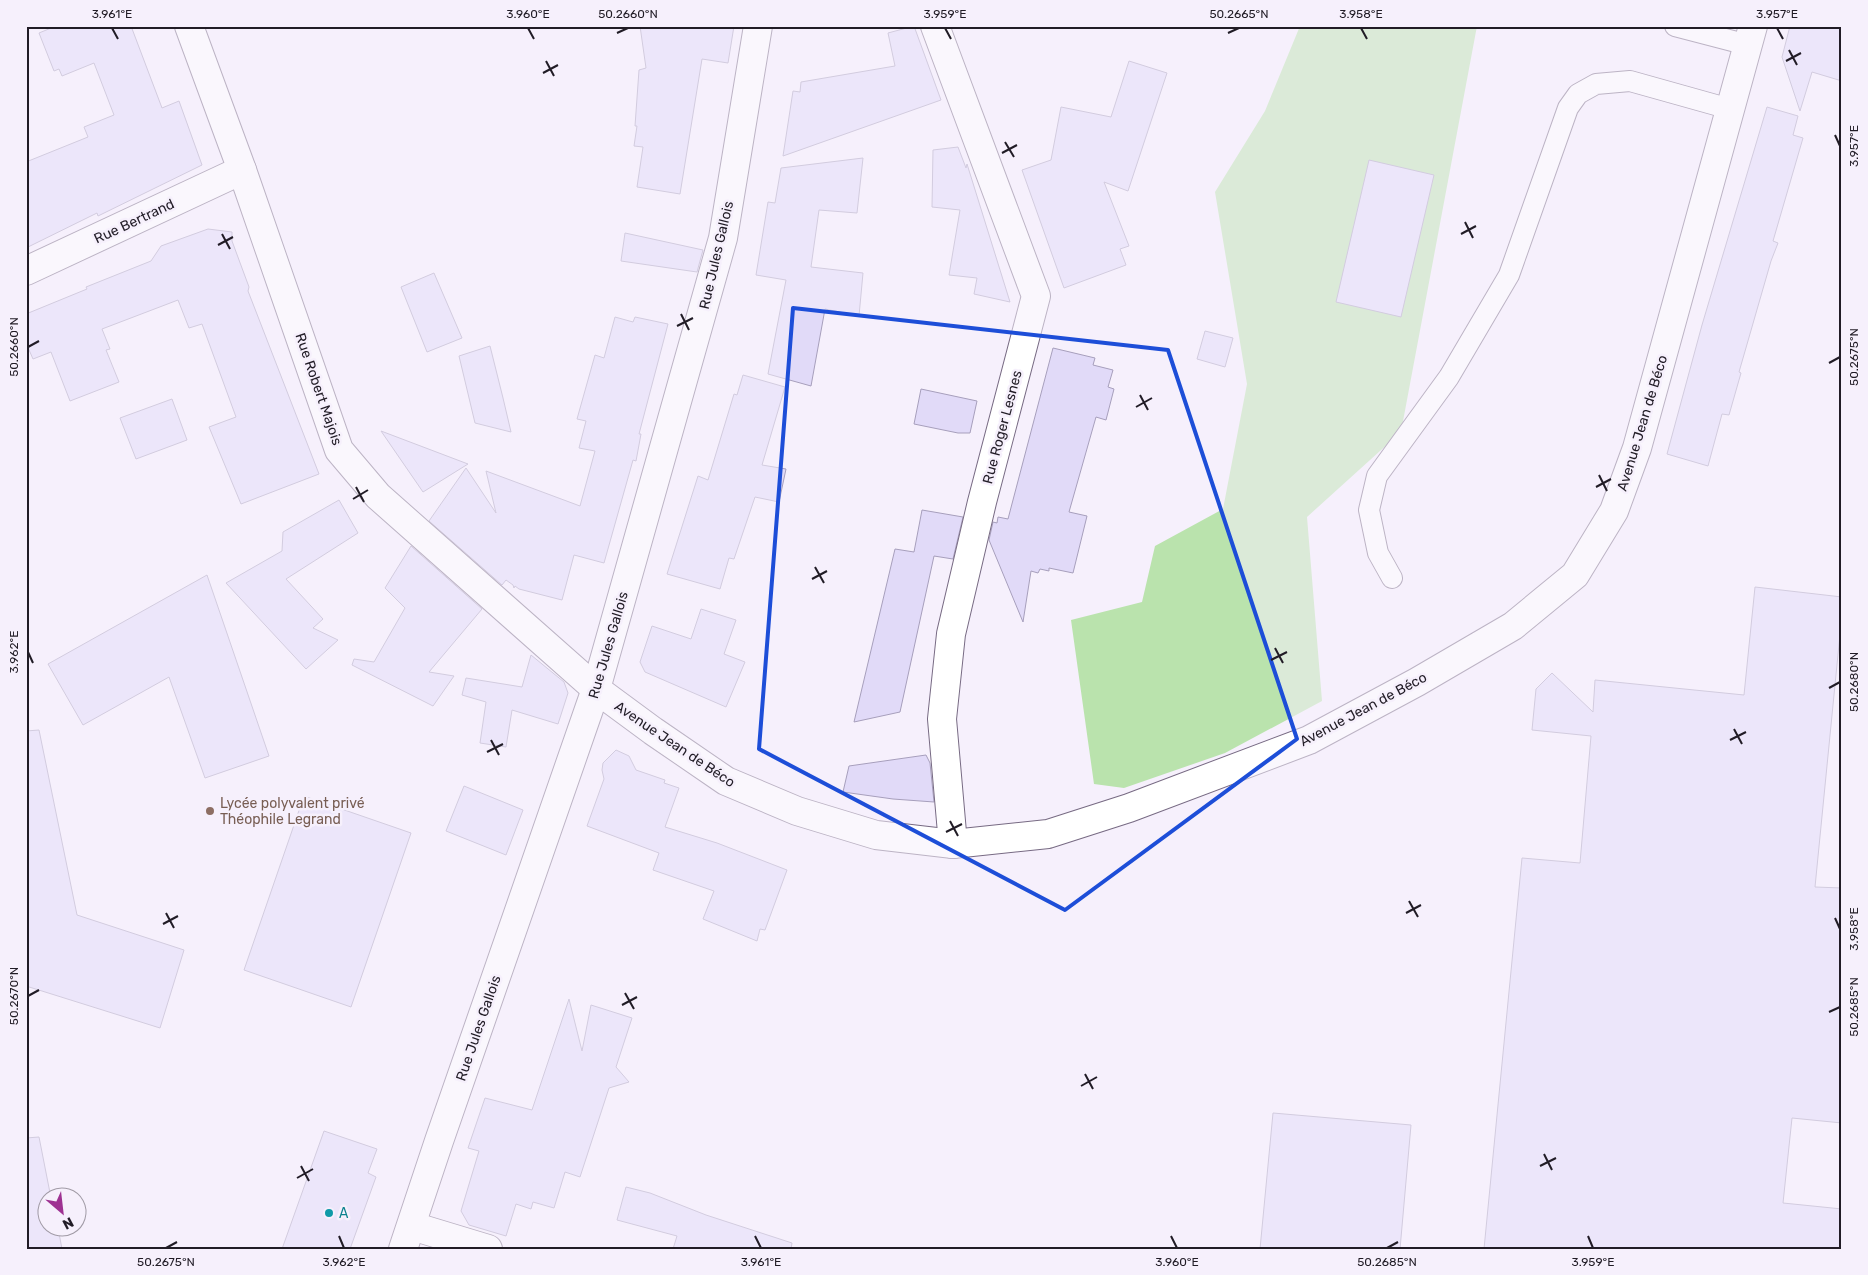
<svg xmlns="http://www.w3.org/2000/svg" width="1868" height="1275" font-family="Rubik,sans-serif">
<rect width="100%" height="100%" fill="#f6f0fc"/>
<!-- green -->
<path fill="#bae3ad" d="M 1300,26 L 1477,26 L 1401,432 L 1307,517 L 1322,701 L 1225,753 L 1124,788 L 1094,784 L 1071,620 L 1142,602 L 1155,546 L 1223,509 L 1247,384 L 1215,192 L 1265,111 Z"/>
<!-- building -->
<g fill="#e1daf8" stroke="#a79fbc">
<path d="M 56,26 L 131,26 L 162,108 L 179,101 L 202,165 L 98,216 L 97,213 L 26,248 L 26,162 L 88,137 L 84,127 L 114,115 L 94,63 L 62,76 L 59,69 L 54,71 L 39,33 Z"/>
<path d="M 640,26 L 734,26 L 728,63 L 702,59 L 680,194 L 637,187 L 643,147 L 634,146 L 637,126 L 635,126 L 639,70 L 646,68 Z"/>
<path d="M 914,26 L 941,100 L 783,156 L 793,91 L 800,92 L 801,82 L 895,66 L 888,33 Z"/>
<path d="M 1790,26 L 1842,26 L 1842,81 L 1812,72 L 1800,111 L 1782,57 Z"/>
<path d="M 1129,61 L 1167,73 L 1128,191 L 1104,182 L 1129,246 L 1120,249 L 1126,265 L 1064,288 L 1022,170 L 1051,160 L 1061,107 L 1111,117 Z"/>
<path d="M 1767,107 L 1798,116 L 1793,135 L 1803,138 L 1773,241 L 1778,243 L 1771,261 L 1739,372 L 1741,373 L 1729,415 L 1722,414 L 1708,466 L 1667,454 L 1702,325 Z"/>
<path d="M 958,147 L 966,168 L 967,164 L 1010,302 L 974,294 L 977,278 L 949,275 L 960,210 L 932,207 L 933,150 Z"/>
<path d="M 863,158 L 857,213 L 819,210 L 811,267 L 863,273 L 859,316 L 825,309 L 811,386 L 768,374 L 786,280 L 756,275 L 768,202 L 775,203 L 781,168 Z"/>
<path d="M 1369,160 L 1434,175 L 1401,317 L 1336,302 Z"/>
<path d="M 208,229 L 232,232 L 232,241 L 249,287 L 248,291 L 319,474 L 241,504 L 209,427 L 236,417 L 202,324 L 189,328 L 178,300 L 102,329 L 110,349 L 106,350 L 119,382 L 70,401 L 51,352 L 33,359 L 26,343 L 26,314 L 87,289 L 86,287 L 151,261 L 161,246 Z"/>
<path d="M 625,233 L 703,250 L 697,272 L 621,261 Z"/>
<path d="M 434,273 L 462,338 L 427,352 L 401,287 Z"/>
<path d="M 615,317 L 633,322 L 635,317 L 668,324 L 639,434 L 641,434 L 636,461 L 633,460 L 604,563 L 574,555 L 562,600 L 519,589 L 515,586 L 514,588 L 513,585 L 506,580 L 502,585 L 429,521 L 466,468 L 496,513 L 486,471 L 580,506 L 595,451 L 579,448 L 586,421 L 577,419 L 595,355 L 604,358 Z"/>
<path d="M 1205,331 L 1233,338 L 1225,367 L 1197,359 Z"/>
<path d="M 490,346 L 503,398 L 511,432 L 475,423 L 459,356 Z"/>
<path d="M 1053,348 L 1095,358 L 1093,365 L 1113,370 L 1108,387 L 1114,389 L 1106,420 L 1096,417 L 1069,512 L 1087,516 L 1073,573 L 1049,568 L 1049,571 L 1040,569 L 1038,573 L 1031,571 L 1023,622 L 989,540 L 993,522 L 997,523 L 998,517 L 1008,519 Z"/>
<path d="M 743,375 L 785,387 L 762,465 L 786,469 L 779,502 L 755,497 L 734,559 L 729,558 L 720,589 L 667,574 L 698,476 L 708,480 L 734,394 L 737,395 Z"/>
<path d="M 921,389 L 977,401 L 970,433 L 958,433 L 914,424 Z"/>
<path d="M 172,399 L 187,440 L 136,459 L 120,418 Z"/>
<path d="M 381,431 L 468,464 L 423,492 Z"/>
<path d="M 339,500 L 358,533 L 286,579 L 323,619 L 313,628 L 338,640 L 306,669 L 226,583 L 282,551 L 283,532 Z"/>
<path d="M 922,510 L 963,517 L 953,559 L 934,556 L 900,712 L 854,722 L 895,549 L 914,552 Z"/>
<path d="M 411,546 L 482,609 L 429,672 L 454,676 L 433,706 L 352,665 L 354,659 L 374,662 L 405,608 L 385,588 Z"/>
<path d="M 207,575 L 269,756 L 205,778 L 169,677 L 83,725 L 48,664 Z"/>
<path d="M 1755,587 L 1842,597 L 1842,614 L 1815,887 L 1842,888 L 1842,1123 L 1792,1118 L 1783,1203 L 1842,1209 L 1842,1249 L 1484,1249 L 1522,858 L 1580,863 L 1591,736 L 1532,730 L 1536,689 L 1552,673 L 1593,712 L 1595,680 L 1744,695 Z"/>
<path d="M 701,609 L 736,620 L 724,654 L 745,662 L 726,707 L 645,672 L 640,662 L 652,626 L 691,639 Z"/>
<path d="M 531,655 L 564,682 L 568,693 L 558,724 L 512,710 L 506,747 L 480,743 L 486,702 L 462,695 L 466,678 L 522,687 Z"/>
<path d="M 39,730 L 77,915 L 184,950 L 160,1028 L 26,986 L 26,731 Z"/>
<path d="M 616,750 L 629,756 L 636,770 L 665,780 L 664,783 L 679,788 L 665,827 L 717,843 L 787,870 L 765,930 L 760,929 L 757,941 L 703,919 L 714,891 L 653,870 L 659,853 L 587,826 L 604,779 L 602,770 L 603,763 Z"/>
<path d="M 926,755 L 930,763 L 934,802 L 893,799 L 843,792 L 849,766 Z"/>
<path d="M 464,786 L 523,810 L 506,855 L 446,831 Z"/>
<path d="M 304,796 L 411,833 L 351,1007 L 244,970 Z"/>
<path d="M 569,999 L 582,1051 L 591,1005 L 632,1018 L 616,1067 L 629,1082 L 609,1088 L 580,1177 L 565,1172 L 554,1208 L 533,1202 L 531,1209 L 516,1204 L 506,1236 L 469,1225 L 461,1211 L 479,1151 L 468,1148 L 485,1098 L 532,1110 Z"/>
<path d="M 1273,1113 L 1411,1125 L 1400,1249 L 1260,1249 Z"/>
<path d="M 324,1131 L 377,1149 L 368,1173 L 376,1177 L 350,1249 L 282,1249 Z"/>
<path d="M 39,1137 L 51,1198 L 48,1198 L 48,1228 L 58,1228 L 62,1249 L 26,1249 L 26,1138 Z"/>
<path d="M 626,1187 L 650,1193 L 706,1215 L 792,1243 L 791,1249 L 673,1249 L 677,1236 L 617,1220 Z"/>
</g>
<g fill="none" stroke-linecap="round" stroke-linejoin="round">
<!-- lane casing -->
<g stroke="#776a83" stroke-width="22">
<g id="lane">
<path d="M 1675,26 L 1748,45"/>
<path d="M 1392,578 L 1378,553 L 1369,510 L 1377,476 L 1449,377 L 1509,275 L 1568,108 L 1578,94 L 1596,84 L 1630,81 L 1730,109"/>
</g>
</g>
<!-- street casing -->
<g stroke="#776a83" stroke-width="30">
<g id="street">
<path d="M 935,26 L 1036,296 L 982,502 L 951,634 L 942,719 L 953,844"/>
<path d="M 26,271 L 242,170"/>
<path d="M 596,689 L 653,731 L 726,781 L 797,811 L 876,835 L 953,844 L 1048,834 L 1129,808 L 1309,740 L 1417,682 L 1513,626 L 1575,575 L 1614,511 L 1637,448 L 1753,26"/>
<path d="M 412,1226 L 488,1249"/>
</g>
</g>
<!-- secondary casing -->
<g stroke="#776a83" stroke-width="30">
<g id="secondary">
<path d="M 189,26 L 242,170 L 339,450 L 378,496 L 596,689"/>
<path d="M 403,1249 L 439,1141 L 596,689 L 723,238 L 758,26"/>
</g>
</g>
<!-- lane -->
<use href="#lane" stroke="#fff" stroke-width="20"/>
<!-- street -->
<use href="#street" stroke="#fff" stroke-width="28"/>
<!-- secondary -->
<use href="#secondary" stroke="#fff" stroke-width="28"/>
</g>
<!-- marked area -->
<path d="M0 0H1868V1275H0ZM 793,308 L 1168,350 L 1297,739 L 1065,910 L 759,749 Z" fill="#f6f0fc" fill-opacity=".55" fill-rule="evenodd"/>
<path fill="none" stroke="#1d4ed8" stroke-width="4" stroke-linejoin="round" d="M 793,308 L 1168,350 L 1297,739 L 1065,910 L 759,749 Z"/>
<!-- ticks -->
<path fill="none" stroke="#211c26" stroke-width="2" d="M 112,28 L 118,39M 528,28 L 534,39M 945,28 L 951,39M 1361,28 L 1367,39M 1777,28 L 1783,39M 617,33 L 628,28M 1228,33 L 1239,28M 1789,50 L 1797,65M 546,61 L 554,76M 1786,61 L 1801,53M 543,73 L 558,65M 1835,135 L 1840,146M 1005,142 L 1014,157M 1002,153 L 1017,145M 1465,222 L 1473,238M 222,234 L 230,249M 1461,234 L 1476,226M 218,245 L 233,237M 681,314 L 689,330M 677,326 L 693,318M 28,347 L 39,341M 1829,363 L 1840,357M 1140,395 L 1148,410M 1136,407 L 1152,398M 1599,475 L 1607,491M 356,487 L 364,502M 1596,487 L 1611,479M 353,499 L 368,490M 815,567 L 824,583M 812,579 L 827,571M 1275,648 L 1283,663M 28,652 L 33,663M 1271,660 L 1287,652M 1829,688 L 1840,682M 1734,729 L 1742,744M 491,740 L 499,755M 1730,740 L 1746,732M 487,752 L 503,744M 950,821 L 958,836M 946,832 L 962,824M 1409,901 L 1418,917M 166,913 L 174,928M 1406,913 L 1421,905M 1835,918 L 1840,929M 163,924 L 178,916M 625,993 L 634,1009M 28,996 L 39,990M 622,1005 L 637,997M 1829,1012 L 1840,1007M 1085,1074 L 1093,1089M 1081,1086 L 1097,1077M 1544,1154 L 1552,1170M 301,1166 L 309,1181M 1540,1166 L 1556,1158M 297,1178 L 313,1169M 339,1236 L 344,1248M 755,1236 L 761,1248M 1171,1236 L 1177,1248M 1588,1236 L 1593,1248M 166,1248 L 177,1242M 1387,1248 L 1398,1242"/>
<!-- markers -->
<circle fill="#8d6e63" stroke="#f6f0fc" stroke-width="2" cx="210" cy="811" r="5"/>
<circle fill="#0f9aa8" stroke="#f6f0fc" stroke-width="2" cx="329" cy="1213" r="5"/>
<g text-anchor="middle" stroke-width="5" stroke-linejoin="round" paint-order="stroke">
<!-- street labels -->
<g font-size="14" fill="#211c26" stroke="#f6f0fc">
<text transform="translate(134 221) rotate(-25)" y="5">Rue Bertrand</text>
<text transform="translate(716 255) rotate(-77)" y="5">Rue Jules Gallois</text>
<text transform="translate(319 389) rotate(71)" y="5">Rue Robert Majois</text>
<text transform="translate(1642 423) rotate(-73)" y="5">Avenue Jean de Béco</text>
<text transform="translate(1002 427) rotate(-75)" y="5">Rue Roger Lesnes</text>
<text transform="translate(608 645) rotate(-74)" y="5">Rue Jules Gallois</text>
<text transform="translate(1363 709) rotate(-28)" y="5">Avenue Jean de Béco</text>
<text transform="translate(675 744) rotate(34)" y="5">Avenue Jean de Béco</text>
<text transform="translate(478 1028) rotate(-71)" y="5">Rue Jules Gallois</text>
</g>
<!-- education labels -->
<g font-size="14" fill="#785e54" stroke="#f6f0fc" text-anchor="start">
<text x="220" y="808">Lycée polyvalent privé<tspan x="220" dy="16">Théophile Legrand</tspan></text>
</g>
<!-- culture labels -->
<g font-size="14" fill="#0d838f" stroke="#f6f0fc" text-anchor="start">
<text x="339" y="1218">A</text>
</g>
</g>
<!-- border -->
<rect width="1868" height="1275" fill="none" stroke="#f6f0fc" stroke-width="55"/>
<!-- north arrow -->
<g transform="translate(62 1212) rotate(152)"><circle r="24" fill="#f6f0fc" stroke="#a19ba6"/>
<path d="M0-4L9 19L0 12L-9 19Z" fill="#9e3292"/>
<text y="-8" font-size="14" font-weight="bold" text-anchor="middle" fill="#211c26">N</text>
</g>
<rect x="28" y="28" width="1812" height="1220" fill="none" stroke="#211c26" stroke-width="2"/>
<g font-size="12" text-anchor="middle" fill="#211c26">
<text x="112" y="18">3.961°E</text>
<text x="528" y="18">3.960°E</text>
<text x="628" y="18">50.2660°N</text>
<text x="945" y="18">3.959°E</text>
<text x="1239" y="18">50.2665°N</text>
<text x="1361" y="18">3.958°E</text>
<text x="1777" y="18">3.957°E</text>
<text transform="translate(1854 146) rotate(-90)" y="4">3.957°E</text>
<text transform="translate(14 347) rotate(-90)" y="4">50.2660°N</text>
<text transform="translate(1854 357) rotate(-90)" y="4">50.2675°N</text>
<text transform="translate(14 652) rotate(-90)" y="4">3.962°E</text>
<text transform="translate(1854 682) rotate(-90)" y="4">50.2680°N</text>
<text transform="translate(1854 929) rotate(-90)" y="4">3.958°E</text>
<text transform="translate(14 996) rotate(-90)" y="4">50.2670°N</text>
<text transform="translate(1854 1007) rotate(-90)" y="4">50.2685°N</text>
<text x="166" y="1266">50.2675°N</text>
<text x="344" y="1266">3.962°E</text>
<text x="761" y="1266">3.961°E</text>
<text x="1177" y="1266">3.960°E</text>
<text x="1387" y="1266">50.2685°N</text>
<text x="1593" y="1266">3.959°E</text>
</g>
</svg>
